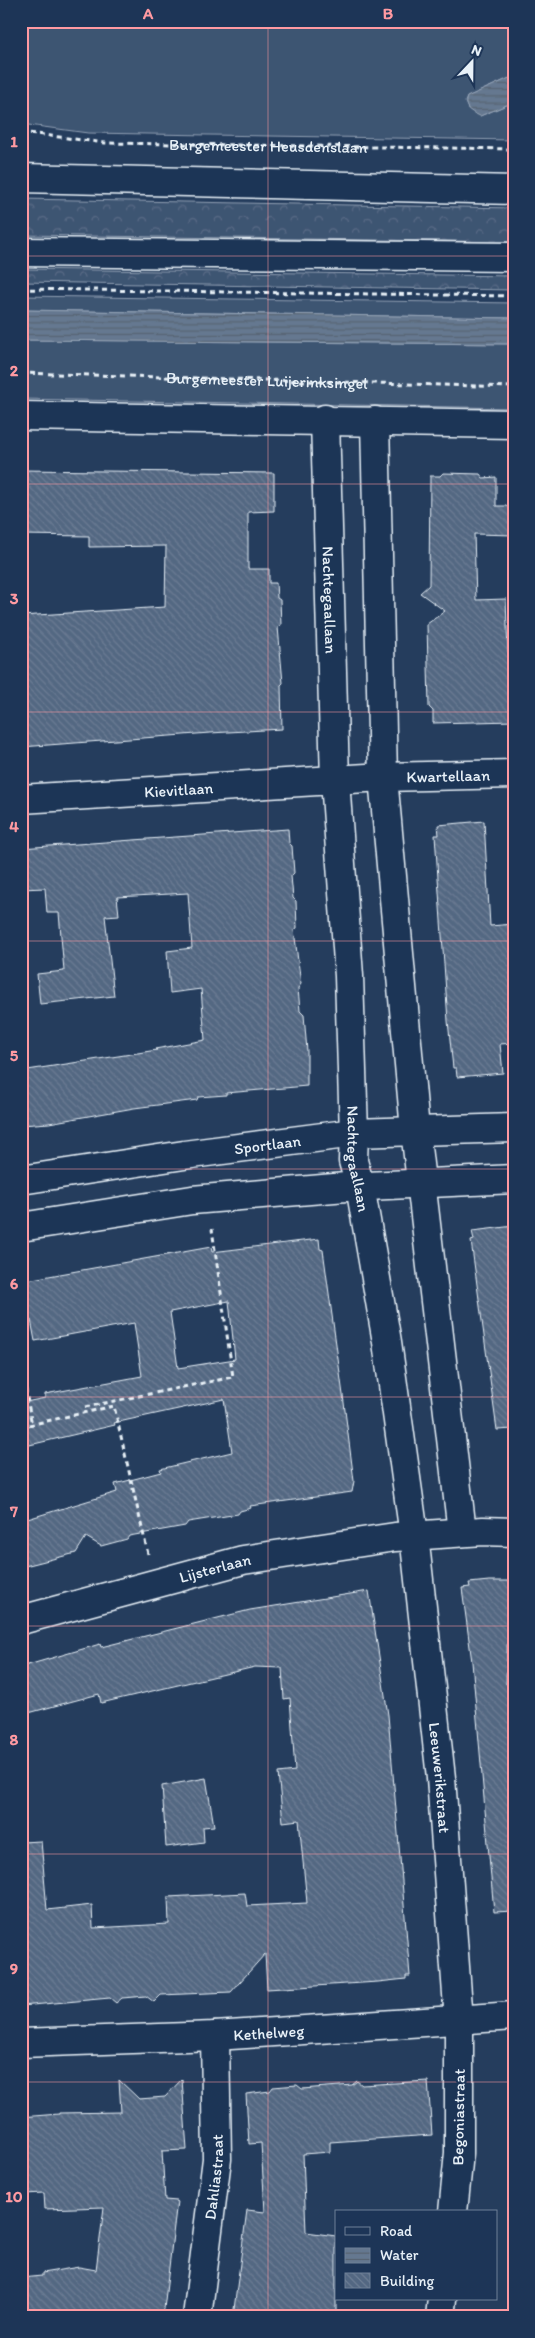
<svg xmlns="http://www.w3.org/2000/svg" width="535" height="2338" font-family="Itim,sans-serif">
<defs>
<pattern id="forest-crowns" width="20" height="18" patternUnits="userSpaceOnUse" patternTransform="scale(1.25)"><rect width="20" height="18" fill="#3e5472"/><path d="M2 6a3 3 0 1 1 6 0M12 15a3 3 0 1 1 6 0" fill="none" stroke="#5a6d87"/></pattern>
<pattern id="water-rules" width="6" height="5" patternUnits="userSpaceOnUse" patternTransform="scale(1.25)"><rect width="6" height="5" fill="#657890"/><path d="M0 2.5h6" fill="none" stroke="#576270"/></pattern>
<pattern id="building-back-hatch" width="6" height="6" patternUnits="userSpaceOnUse" patternTransform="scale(1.25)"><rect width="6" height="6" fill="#536782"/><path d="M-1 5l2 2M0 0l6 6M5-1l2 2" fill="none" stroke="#6c7d94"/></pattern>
</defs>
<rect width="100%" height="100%" fill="#253d5d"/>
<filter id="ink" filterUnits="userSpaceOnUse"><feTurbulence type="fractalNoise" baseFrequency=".02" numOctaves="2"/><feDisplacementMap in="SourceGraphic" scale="10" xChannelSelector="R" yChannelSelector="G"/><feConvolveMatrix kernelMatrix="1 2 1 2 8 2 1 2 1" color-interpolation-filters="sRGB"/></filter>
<g filter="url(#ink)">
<!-- grass -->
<g fill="#3e5472" stroke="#93a2b5">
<path d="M 21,21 L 514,21 L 514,76 L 467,97 L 465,102 L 468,109 L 480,116 L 514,102 L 514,140 L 88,133 L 21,124 Z"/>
<path d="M 21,296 L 514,303 L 514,318 L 21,310 Z"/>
<path d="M 21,340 L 514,344 L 514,408 L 21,399 Z"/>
</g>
<!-- forest -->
<g fill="url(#forest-crowns)" stroke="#93a2b5">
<path d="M 21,199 L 514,208 L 514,242 L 21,235 Z"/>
<path d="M 21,269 L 514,276 L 514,290 L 21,282 Z"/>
</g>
<!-- water -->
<g fill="url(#water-rules)" stroke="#99a8ba">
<path d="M 514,76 L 514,102 L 480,116 C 471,112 463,108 467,97 Z"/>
<path d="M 21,310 L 514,318 L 514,344 L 21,340 Z"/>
</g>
<!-- building -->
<g fill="url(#building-back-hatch)" stroke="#e8f1f8" fill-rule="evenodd">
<path d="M 21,470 L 274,473 L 274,511 L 248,512 L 248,569 L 269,569 L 269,583 L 276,583 L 277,598 L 280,600 L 281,625 L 278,627 L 283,683 L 281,685 L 282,729 L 210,733 L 21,747 L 21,616 L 165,607 L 166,546 L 89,547 L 89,536 L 21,535 Z"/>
<path d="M 443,473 L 480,474 L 483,478 L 496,477 L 496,506 L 514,506 L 514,535 L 474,534 L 476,600 L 506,599 L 508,652 L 514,652 L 514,721 L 433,723 L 433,711 L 429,707 L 427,624 L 445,611 L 420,593 L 429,585 L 430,476 L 440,476 Z"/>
<path d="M 484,821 L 490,926 L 514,924 L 514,1043 L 500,1044 L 503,1073 L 457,1077 L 456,1068 L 453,1068 L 448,1021 L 435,835 L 439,835 L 438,825 Z"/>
<path d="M 288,829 L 289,843 L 292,846 L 294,873 L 291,876 L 293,898 L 296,901 L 297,928 L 294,930 L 301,984 L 298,988 L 299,999 L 300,1011 L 304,1015 L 307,1051 L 307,1086 L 226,1093 L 226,1095 L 198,1097 L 197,1100 L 134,1108 L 49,1123 L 21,1125 L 21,1071 L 157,1050 L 155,1049 L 205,1040 L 201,989 L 170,993 L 167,951 L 192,948 L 188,893 L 117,897 L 119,915 L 105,916 L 114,996 L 40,1004 L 37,974 L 64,971 L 59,913 L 47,913 L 45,888 L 21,889 L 21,848 Z"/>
<path d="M 514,1226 L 514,1429 L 497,1430 L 471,1241 L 474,1240 L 472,1231 Z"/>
<path d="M 319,1239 L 320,1249 L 323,1250 L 343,1395 L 354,1481 L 352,1492 L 250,1506 L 251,1508 L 240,1511 L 238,1514 L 188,1522 L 185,1526 L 129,1536 L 127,1539 L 101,1546 L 86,1537 L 76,1553 L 21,1567 L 21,1521 L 117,1492 L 115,1484 L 161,1472 L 160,1469 L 232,1452 L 224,1399 L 114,1423 L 115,1425 L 21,1447 L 21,1403 L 45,1398 L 45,1394 L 142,1376 L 134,1323 L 35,1341 L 31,1320 L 21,1322 L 21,1281 L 211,1247 L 212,1252 ZM 229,1301 L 235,1359 L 178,1368 L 170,1312 Z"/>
<path d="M 489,1581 L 514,1581 L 514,1623 L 508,1623 L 506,1684 L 514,1684 L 514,1911 L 494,1912 L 472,1662 L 462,1588 L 470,1587 L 469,1583 Z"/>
<path d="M 369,1591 L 388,1715 L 410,1976 L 406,1976 L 406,1979 L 378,1982 L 267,1989 L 265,1954 L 231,1992 L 161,1995 L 154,2002 L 146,1996 L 122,1998 L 116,2003 L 110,1998 L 21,2006 L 21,1842 L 41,1841 L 47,1910 L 92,1905 L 93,1928 L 169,1924 L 168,1897 L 245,1893 L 247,1906 L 307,1903 L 299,1820 L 283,1822 L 278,1773 L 295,1771 L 290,1698 L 284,1699 L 282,1668 L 255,1667 L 101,1703 L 99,1694 L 21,1715 L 21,1667 L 100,1644 L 101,1647 L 250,1610 Z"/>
<path d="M 206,1778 L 214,1826 L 203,1827 L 204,1842 L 166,1847 L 162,1786 Z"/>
<path d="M 182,2079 L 187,2150 L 162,2151 L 165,2200 L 177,2201 L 163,2317 L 21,2317 L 21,2278 L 42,2276 L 42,2273 L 79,2267 L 96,2270 L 104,2207 L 45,2209 L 44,2193 L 24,2194 L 21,2162 L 21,2117 L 59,2114 L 59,2113 L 121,2112 L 119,2080 L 139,2099 L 165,2097 Z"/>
<path d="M 357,2081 L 362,2085 L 428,2081 L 432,2135 L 330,2142 L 330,2152 L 303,2154 L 306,2232 L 336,2236 L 336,2317 L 233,2317 L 247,2210 L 265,2212 L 261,2143 L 249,2144 L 246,2094 L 270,2091 L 273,2087 L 297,2085 L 302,2089 L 352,2085 Z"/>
</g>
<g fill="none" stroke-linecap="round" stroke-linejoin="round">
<!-- minor casing -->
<g stroke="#e8f1f8" stroke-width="31">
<g id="minor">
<path d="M 21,416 L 514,424"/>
<path id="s3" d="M 325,419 L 335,780 L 349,976 L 354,1133 L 353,1161 L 360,1186 L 387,1342 L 414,1535 L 441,1778 L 459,2021 L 459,2153 L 453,2212"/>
<path d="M 375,421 L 383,777 L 415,1130 L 462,1532"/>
<path id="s4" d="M 21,799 L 383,777 L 514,774"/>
<path id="s5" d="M 21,1180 L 184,1155 L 354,1133 L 514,1128"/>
<path d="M 21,1227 L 192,1200 L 346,1187 L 514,1179"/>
<path id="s6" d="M 21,1620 L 243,1560 L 395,1537 L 483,1531 L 514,1532"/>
<path id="s7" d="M 21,2043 L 215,2036 L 514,2016"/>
<path id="s8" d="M 197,2317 L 217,2159 L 215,2036"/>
<path d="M 440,2317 L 442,2299"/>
</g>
</g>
<!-- secondary casing -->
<g stroke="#e8f1f8" stroke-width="31">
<g id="secondary">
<path d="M 21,178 L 514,190"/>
<path d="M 21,252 L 514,257"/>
</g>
</g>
<!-- path -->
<g stroke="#e8f1f8" stroke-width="3" stroke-dasharray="5 4" stroke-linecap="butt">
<path id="s1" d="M 21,132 L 105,143 L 514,149"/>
<path d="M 21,289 L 514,296"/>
<path id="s2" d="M 21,373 L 514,387"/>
<path d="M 21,1362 L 31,1420 L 21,1422"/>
<path d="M 85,1407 L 233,1377 L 212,1229"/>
<path d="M 29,1425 L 114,1406 L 148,1554"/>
</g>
<!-- minor -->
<use href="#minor" stroke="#1d3557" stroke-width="28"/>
<!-- secondary -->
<use href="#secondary" stroke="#1d3557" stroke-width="28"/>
</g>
</g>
<!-- grid -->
<path fill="none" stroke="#ff9aa2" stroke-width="1" stroke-opacity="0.55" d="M 268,21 L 268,2317M 21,256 L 514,256M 21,484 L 514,484M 21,712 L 514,712M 21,941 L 514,941M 21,1169 L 514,1169M 21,1397 L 514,1397M 21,1626 L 514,1626M 21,1854 L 514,1854M 21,2082 L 514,2082"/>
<g text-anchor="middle" stroke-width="4.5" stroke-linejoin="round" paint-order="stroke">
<!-- street labels -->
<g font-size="16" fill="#e8f1f8" stroke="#1d3557">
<text dy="6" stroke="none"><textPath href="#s1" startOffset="248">Burgemeester Heusdenslaan</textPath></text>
<text dy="6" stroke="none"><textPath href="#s2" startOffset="246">Burgemeester Luijerinksingel</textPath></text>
<text dy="6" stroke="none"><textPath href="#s3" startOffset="181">Nachtegaallaan</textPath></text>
<text dy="6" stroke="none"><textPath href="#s4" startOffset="428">Kwartellaan</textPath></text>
<text dy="6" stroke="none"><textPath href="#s4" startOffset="158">Kievitlaan</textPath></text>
<text dy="6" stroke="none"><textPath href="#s5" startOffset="249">Sportlaan</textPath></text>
<text dy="6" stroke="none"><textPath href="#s3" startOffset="741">Nachtegaallaan</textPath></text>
<text dy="6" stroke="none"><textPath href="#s6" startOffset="201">Lijsterlaan</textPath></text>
<text dy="6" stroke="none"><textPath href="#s3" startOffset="1366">Leeuwerikstraat</textPath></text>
<text dy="6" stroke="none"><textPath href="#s7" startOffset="248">Kethelweg</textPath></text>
<text transform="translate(458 2117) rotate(-89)" y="6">Begoniastraat</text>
<text dy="6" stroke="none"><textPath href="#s8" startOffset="141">Dahliastraat</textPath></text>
</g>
</g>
<!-- margin -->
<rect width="535" height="2338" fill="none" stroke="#1d3557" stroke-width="55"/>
<!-- legend -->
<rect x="335" y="2210" width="162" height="90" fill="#1d3557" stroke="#6e8097"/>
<rect x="345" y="2227" width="25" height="8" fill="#1d3557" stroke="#6e8097"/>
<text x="380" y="2236" font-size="15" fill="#e8f1f8">Road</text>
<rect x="345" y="2248" width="25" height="15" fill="url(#water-rules)" stroke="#6e8097"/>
<text x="380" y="2260" font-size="15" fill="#e8f1f8">Water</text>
<rect x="345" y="2273" width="25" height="15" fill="url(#building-back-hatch)" stroke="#6e8097"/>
<text x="380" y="2286" font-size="15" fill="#e8f1f8">Building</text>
<!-- north arrow -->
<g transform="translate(472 62) rotate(22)" stroke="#1d3557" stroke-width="4" paint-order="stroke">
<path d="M0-4L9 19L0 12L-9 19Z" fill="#e8f1f8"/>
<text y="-8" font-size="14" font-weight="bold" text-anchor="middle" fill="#e8f1f8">N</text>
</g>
<rect x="28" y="28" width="480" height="2282" fill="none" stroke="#ff9aa2" stroke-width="2"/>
<g font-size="16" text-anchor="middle" font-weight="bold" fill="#ff9aa2">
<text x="148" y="19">A</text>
<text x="388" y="19">B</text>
<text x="14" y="147">1</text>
<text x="14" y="376">2</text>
<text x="14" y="604">3</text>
<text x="14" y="832">4</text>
<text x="14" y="1061">5</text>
<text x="14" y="1289">6</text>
<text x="14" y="1517">7</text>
<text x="14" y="1745">8</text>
<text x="14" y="1974">9</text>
<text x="14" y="2202">10</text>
</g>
</svg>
